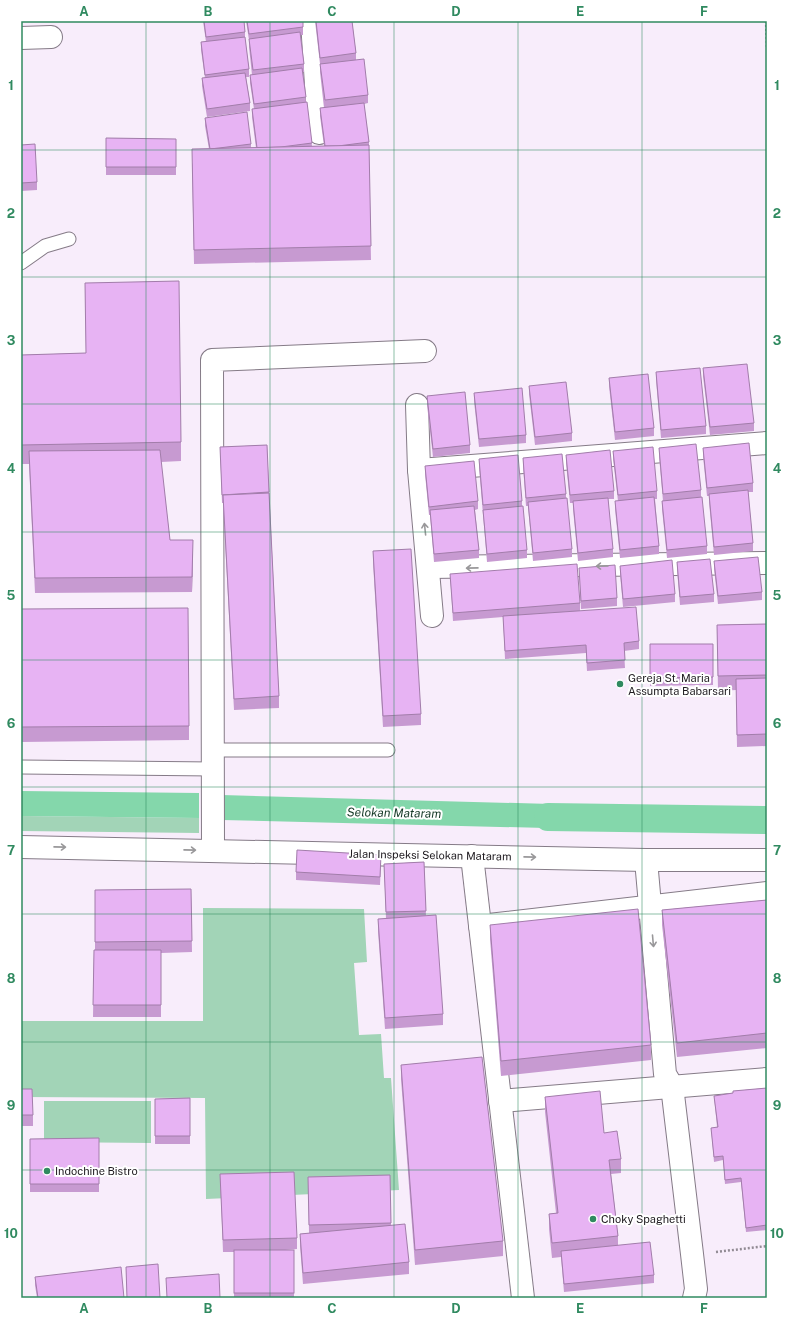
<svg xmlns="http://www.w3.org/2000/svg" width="788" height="1319" font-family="'Public Sans',sans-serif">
<rect width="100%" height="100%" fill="#f8edfb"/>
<!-- green -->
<g fill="#a2d4b7">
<path d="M 21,816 L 199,818 L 199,833 L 21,831 Z"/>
<path d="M 203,908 L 364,909 L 367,962 L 354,963 L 359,1035 L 381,1034 L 384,1078 L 391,1078 L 399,1190 L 206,1199 L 205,1098 L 21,1097 L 21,1021 L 203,1021 Z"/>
<path d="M 44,1101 L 151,1101 L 151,1143 L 44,1142 Z"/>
</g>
<!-- water -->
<g fill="#84d7ab">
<path d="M 21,791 L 199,793 L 199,818 L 21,816 Z"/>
<path d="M 222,795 L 586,805 L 585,829 L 222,820 Z"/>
</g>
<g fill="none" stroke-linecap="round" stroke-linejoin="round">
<!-- canal -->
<path stroke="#84d7ab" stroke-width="28" d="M 548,817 L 767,820"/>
<!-- service casing -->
<g stroke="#857b87" stroke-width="15">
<g id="service">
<path d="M 21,263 L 45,246 L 69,239"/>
<path d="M 213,750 L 388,750"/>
<path d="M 21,767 L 213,769"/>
</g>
</g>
<!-- minor casing -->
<g stroke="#857b87" stroke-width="24">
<g id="minor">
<path d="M 312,21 L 319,133"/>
<path d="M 21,38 L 51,37"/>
<path d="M 417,405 L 419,470 L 432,616"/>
<path d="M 419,470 L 767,443"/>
<path d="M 429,567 L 767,563"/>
<path d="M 213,850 L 212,360 L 425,351"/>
<path d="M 472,856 L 523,1298"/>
<path d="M 480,926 L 767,893"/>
<path d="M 500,1101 L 767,1079"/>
</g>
</g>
<!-- tertiary casing -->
<g stroke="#857b87" stroke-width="24">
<g id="tertiary">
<path d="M 21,847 L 646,860 L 767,860"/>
<path d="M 646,860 L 665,1074 L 672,1086 L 692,1254 L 696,1289 L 694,1298"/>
</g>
</g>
<!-- path -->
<g stroke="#928b94" stroke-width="2.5" stroke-dasharray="2 2" stroke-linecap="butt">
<path d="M 766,21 L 767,47"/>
<path d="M 716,1252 L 767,1246"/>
</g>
<!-- service -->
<use href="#service" stroke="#fff" stroke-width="13"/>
<!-- minor -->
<use href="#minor" stroke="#fff" stroke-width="22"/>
<!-- tertiary -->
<use href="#tertiary" stroke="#fff" stroke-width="22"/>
</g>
<!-- wall -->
<g fill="#c79ad1">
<path d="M 203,21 L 244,21 L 245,32 L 245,40 L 249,69 L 249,77 L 246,77 L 250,103 L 250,111 L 207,117 L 202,86 L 202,78 L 205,78 L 201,50 L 201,42 L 206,42 Z"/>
<path d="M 246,21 L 303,21 L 303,35 L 300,35 L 304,64 L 304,72 L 303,72 L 306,102 L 312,146 L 324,146 L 320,116 L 320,108 L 324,108 L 320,72 L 320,64 L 315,21 L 352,21 L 356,53 L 356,60 L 368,95 L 368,103 L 364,104 L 369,142 L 369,150 L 371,260 L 194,264 L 192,164 L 209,149 L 205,126 L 205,118 L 251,144 L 251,148 L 256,148 L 252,117 L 252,109 L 254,109 L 250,83 L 250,75 L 252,75 L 249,47 L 249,40 Z"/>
<path d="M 106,138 L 176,139 L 176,175 L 106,175 Z"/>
<path d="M 21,145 L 37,182 L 37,190 L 21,191 Z"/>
<path d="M 85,283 L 181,442 L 181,461 L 161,462 L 170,540 L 193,554 L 192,592 L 35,593 L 29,464 L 21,464 L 21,355 L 86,353 Z"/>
<path d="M 703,368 L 754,423 L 754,431 L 710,435 L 703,376 Z"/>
<path d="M 656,372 L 706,426 L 706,434 L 661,438 L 656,380 Z"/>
<path d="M 609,378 L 654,428 L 654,436 L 615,440 L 609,386 Z"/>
<path d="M 529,386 L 572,433 L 572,441 L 535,445 L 529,394 Z"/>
<path d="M 474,393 L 526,435 L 526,443 L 479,447 L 474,401 Z"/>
<path d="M 427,396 L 470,445 L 470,453 L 433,457 L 427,405 Z"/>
<path d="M 267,445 L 279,696 L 279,708 L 234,710 L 223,503 L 222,503 L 220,447 Z"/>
<path d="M 659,448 L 701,490 L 701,497 L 707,546 L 707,554 L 667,558 L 662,509 L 662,501 L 663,501 L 659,456 Z"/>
<path d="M 703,448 L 753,483 L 753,492 L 748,492 L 753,543 L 753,551 L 714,555 L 709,502 L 709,496 L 707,496 L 703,456 Z"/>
<path d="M 613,451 L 657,491 L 657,499 L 655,499 L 659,546 L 659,554 L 620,558 L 615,509 L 615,501 L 618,501 L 613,459 Z"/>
<path d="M 566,455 L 614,491 L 614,499 L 608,499 L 613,549 L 613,557 L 578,561 L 573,509 L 573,503 L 570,503 L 566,463 Z"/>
<path d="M 523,458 L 566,494 L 566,499 L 572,549 L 572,557 L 533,561 L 528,506 L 526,506 L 523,466 Z"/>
<path d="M 479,459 L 522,501 L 522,506 L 527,550 L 527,558 L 487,562 L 479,467 Z"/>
<path d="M 425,466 L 478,501 L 478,509 L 475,510 L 479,550 L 479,558 L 434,562 L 430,515 L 429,515 L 425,474 Z"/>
<path d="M 373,551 L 421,714 L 421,725 L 383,727 L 373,563 Z"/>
<path d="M 714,561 L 762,592 L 762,600 L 718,604 L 714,569 Z"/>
<path d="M 677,562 L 714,594 L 714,602 L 680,605 L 677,570 Z"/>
<path d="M 620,566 L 675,594 L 675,602 L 623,607 L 620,574 Z"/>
<path d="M 579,568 L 617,598 L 617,606 L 581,609 Z"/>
<path d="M 450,574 L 580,603 L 580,611 L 639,641 L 639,649 L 624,651 L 625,668 L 587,671 L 586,653 L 505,659 L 503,617 L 453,621 Z"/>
<path d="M 21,609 L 189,726 L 189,740 L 21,742 Z"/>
<path d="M 767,624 L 767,746 L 737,747 L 736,690 L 718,691 L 717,625 Z"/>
<path d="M 650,644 L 713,644 L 713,685 L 650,686 Z"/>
<path d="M 424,862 L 426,916 L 443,1014 L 443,1025 L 385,1029 L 378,931 L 378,919 L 386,919 L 384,864 Z"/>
<path d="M 381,863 L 380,885 L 296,880 L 296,872 Z"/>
<path d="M 191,889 L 192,952 L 161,953 L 161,1017 L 93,1017 L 94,950 L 95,950 L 95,890 Z"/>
<path d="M 767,900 L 767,1048 L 677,1057 L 662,925 L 662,910 Z"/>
<path d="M 490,925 L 651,1045 L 651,1060 L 501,1076 L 490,939 Z"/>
<path d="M 401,1065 L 503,1241 L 503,1256 L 415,1265 L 401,1079 Z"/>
<path d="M 767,1088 L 767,1230 L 746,1232 L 741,1182 L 725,1184 L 723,1160 L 714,1162 L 711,1128 L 717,1127 L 714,1096 L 733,1093 L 733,1091 Z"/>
<path d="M 21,1089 L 33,1115 L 33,1126 L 21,1126 Z"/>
<path d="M 545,1097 L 604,1133 L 621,1159 L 621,1173 L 611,1174 L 618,1236 L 618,1245 L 654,1275 L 654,1283 L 564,1292 L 561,1257 L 552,1258 L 549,1229 L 549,1214 L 556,1213 L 545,1112 Z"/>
<path d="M 190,1098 L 190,1144 L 155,1144 L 155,1099 Z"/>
<path d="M 99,1138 L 99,1192 L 30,1192 L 30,1139 Z"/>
<path d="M 220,1174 L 297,1238 L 297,1249 L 285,1250 L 294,1250 L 294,1298 L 234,1298 L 234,1252 L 223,1252 Z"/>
<path d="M 390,1175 L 391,1225 L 409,1262 L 409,1274 L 303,1284 L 300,1246 L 300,1234 L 309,1233 L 308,1177 Z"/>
<path d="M 126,1267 L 160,1298 L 127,1298 Z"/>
<path d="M 35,1277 L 124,1298 L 37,1298 L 35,1285 Z"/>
</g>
<!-- shaded-wall -->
<path fill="#a27daa" d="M 193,540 L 193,554 L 192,592 L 192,577 Z"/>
<!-- building -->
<g fill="#e7b3f3" stroke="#a27daa">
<path d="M 204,21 L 244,21 L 245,32 L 206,37 Z"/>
<path d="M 247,21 L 303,21 L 303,27 L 249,34 Z"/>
<path d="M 316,21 L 352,21 L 356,53 L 320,58 Z"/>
<path d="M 300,32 L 304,64 L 253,70 L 249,39 Z"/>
<path d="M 245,37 L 249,69 L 205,75 L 201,42 Z"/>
<path d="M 364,59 L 368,95 L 325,100 L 320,64 Z"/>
<path d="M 302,68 L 306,97 L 254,104 L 250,75 Z"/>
<path d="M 245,73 L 250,103 L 207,109 L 202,78 Z"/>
<path d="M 307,102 L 312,143 L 281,147 L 257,148 L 252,109 Z"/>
<path d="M 364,103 L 369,142 L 338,146 L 325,146 L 320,108 Z"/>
<path d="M 247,112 L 251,144 L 219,148 L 210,149 L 205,118 Z"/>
<path d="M 106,138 L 176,139 L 176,167 L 106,167 Z"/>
<path d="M 35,144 L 37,182 L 21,183 L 21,145 Z"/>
<path d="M 369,145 L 371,246 L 194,250 L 192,149 Z"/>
<path d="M 179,281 L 181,442 L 21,445 L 21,355 L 86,353 L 85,283 Z"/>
<path d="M 747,364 L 754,423 L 710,427 L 703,368 Z"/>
<path d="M 700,368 L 706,426 L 661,430 L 656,372 Z"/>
<path d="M 648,374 L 654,428 L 615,432 L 609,378 Z"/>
<path d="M 566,382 L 572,433 L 535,437 L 529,386 Z"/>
<path d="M 522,388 L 526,435 L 479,439 L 474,393 Z"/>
<path d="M 465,392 L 470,445 L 433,449 L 427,396 Z"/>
<path d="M 749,443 L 753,483 L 707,488 L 703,448 Z"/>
<path d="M 696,444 L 701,490 L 663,494 L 659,448 Z"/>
<path d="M 267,445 L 269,492 L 222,495 L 220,447 Z"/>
<path d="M 653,447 L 657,491 L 618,495 L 613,451 Z"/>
<path d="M 160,450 L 170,540 L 193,540 L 192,577 L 35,578 L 29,451 Z"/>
<path d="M 610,450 L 614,491 L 570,495 L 566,455 Z"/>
<path d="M 562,454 L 566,494 L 526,498 L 523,458 Z"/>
<path d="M 518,455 L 522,501 L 483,505 L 479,459 Z"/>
<path d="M 474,461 L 478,501 L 429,507 L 425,466 Z"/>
<path d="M 748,490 L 753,543 L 714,547 L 709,494 Z"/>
<path d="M 269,493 L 279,696 L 234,699 L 223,495 Z"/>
<path d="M 654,497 L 659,546 L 620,550 L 615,501 Z"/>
<path d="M 702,497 L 707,546 L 667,550 L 662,501 Z"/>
<path d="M 567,498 L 572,549 L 533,553 L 528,502 Z"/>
<path d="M 608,498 L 613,549 L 578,553 L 573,501 Z"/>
<path d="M 474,506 L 479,550 L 434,554 L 430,510 Z"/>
<path d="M 523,506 L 527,550 L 487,554 L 483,510 Z"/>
<path d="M 411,549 L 421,714 L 383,716 L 373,551 Z"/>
<path d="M 758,557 L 762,592 L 718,596 L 714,561 Z"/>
<path d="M 710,559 L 714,594 L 680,597 L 677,562 Z"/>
<path d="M 672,560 L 675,594 L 623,599 L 620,566 Z"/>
<path d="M 577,564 L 580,603 L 453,613 L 450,574 Z"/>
<path d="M 615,565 L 617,598 L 581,601 L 579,568 Z"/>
<path d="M 636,607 L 639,641 L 624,643 L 625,660 L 587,663 L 586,645 L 505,651 L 503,616 Z"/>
<path d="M 188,608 L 189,726 L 21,727 L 21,609 Z"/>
<path d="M 767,624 L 767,675 L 718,676 L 717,625 Z"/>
<path d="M 650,644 L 713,644 L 713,677 L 650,678 Z"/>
<path d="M 767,678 L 767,734 L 737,735 L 736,679 Z"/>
<path d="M 297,850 L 381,855 L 380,877 L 296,872 Z"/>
<path d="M 424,862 L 426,911 L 386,912 L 384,864 Z"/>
<path d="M 191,889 L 192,941 L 95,942 L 95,890 Z"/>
<path d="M 767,900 L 767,1033 L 677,1043 L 662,910 Z"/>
<path d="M 638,909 L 651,1045 L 501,1061 L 490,925 Z"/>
<path d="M 436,915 L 443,1014 L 385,1018 L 378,919 Z"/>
<path d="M 94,950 L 161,950 L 161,1005 L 93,1005 Z"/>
<path d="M 482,1057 L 503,1241 L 415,1250 L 401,1065 Z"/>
<path d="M 767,1088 L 767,1225 L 746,1228 L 741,1178 L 725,1180 L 723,1156 L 714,1157 L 711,1128 L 718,1127 L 714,1096 L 733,1093 L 733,1091 Z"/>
<path d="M 21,1089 L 32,1089 L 33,1115 L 21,1115 Z"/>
<path d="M 600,1091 L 604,1133 L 617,1131 L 621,1159 L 609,1160 L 618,1236 L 552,1243 L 549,1214 L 558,1213 L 545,1097 Z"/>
<path d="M 190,1098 L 190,1136 L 155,1136 L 155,1099 Z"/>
<path d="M 99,1138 L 99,1184 L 30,1184 L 30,1139 Z"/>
<path d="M 294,1172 L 297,1238 L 223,1240 L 220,1174 Z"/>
<path d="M 390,1175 L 391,1223 L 309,1225 L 308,1177 Z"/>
<path d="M 405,1224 L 409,1262 L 303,1273 L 300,1234 Z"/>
<path d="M 650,1242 L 654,1275 L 564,1284 L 561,1251 Z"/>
<rect x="234" y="1250" width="60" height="43"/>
<path d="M 158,1264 L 160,1298 L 127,1298 L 126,1267 Z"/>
<path d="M 121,1267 L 124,1298 L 38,1298 L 35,1277 Z"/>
<path d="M 219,1274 L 220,1298 L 167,1298 L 166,1278 Z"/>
</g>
<!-- one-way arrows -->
<defs><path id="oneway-shaft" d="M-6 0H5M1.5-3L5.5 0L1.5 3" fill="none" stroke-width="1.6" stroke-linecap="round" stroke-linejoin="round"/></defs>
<g stroke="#99989a">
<use href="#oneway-shaft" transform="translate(425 529) rotate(-96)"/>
<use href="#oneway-shaft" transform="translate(602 566) rotate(179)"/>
<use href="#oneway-shaft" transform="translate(472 568) rotate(179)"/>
<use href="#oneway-shaft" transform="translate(60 847) rotate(1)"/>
<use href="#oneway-shaft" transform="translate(190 850) rotate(1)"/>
<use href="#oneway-shaft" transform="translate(530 857) rotate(1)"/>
<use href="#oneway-shaft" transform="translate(653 941) rotate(85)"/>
</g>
<!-- grid -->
<path fill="none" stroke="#308a60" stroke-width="1" stroke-opacity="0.55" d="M 146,21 L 146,1298M 270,21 L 270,1298M 394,21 L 394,1298M 518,21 L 518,1298M 642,21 L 642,1298M 21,150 L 767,150M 21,277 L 767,277M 21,404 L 767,404M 21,532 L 767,532M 21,660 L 767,660M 21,787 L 767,787M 21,914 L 767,914M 21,1042 L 767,1042M 21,1170 L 767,1170"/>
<!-- markers -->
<g fill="#308a60" stroke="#fff" stroke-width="1.5">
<circle cx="620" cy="684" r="4"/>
<circle cx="47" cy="1171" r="4"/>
<circle cx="593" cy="1219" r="4"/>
</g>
<g text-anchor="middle" stroke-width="4" stroke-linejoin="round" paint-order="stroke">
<!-- poi labels -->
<g font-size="11" fill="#1d191e" stroke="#fff" text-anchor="start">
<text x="628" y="682">Gereja St. Maria<tspan x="628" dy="13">Assumpta Babarsari</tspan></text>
<text x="55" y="1175">Indochine Bistro</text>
<text x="601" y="1223">Choky Spaghetti</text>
</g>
<!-- street labels -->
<g font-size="11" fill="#1d191e" stroke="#fff">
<text transform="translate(430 855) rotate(1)" y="4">Jalan Inspeksi Selokan Mataram</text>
</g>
<!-- water labels -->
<g font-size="12" font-style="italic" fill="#163a28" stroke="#fff">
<text transform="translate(394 813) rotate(1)" y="4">Selokan Mataram</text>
</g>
</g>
<!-- border -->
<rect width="788" height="1319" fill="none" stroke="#ffffff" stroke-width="44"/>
<rect x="22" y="22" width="744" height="1275" fill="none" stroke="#308a60" stroke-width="1.5"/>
<g font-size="13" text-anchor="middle" font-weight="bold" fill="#308a60">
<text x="84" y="16">A</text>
<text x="208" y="16">B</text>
<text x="332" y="16">C</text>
<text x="456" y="16">D</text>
<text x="580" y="16">E</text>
<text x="704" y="16">F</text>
<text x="11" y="90">1</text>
<text x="777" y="90">1</text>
<text x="11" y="218">2</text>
<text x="777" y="218">2</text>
<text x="11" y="345">3</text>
<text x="777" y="345">3</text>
<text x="11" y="473">4</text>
<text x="777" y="473">4</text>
<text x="11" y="600">5</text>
<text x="777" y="600">5</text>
<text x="11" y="728">6</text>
<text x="777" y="728">6</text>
<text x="11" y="855">7</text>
<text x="777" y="855">7</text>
<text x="11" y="983">8</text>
<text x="777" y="983">8</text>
<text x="11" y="1110">9</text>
<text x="777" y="1110">9</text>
<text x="11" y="1238">10</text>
<text x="777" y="1238">10</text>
<text x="84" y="1313">A</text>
<text x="208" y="1313">B</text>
<text x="332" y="1313">C</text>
<text x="456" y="1313">D</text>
<text x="580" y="1313">E</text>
<text x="704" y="1313">F</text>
</g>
</svg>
